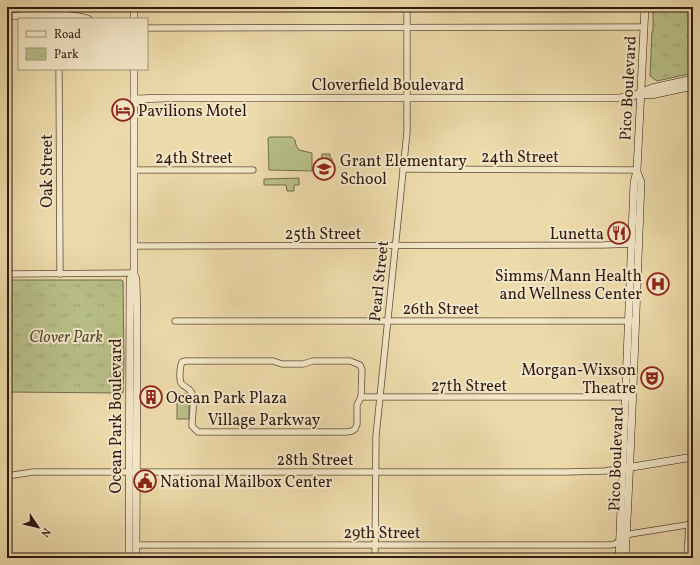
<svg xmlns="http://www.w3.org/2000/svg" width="700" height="565" font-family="Vollkorn,serif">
<defs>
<pattern id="park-tufts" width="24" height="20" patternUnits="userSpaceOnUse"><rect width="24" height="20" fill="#b8c088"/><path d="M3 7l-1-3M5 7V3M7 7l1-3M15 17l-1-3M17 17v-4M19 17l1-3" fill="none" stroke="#9ea474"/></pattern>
</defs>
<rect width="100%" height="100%" fill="#eddaaa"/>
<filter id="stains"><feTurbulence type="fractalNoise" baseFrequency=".005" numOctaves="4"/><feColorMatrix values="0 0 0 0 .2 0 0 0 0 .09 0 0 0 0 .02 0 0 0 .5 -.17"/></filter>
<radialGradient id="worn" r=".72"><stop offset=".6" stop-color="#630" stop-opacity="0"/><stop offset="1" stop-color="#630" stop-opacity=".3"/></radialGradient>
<!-- grass -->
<g fill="#b8c088" stroke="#736d4d">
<path d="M 270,137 L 292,137 L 295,140 L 296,145 L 299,150 L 312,153 L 312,171 L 269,170 L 268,138 Z"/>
<path d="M 299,178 L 299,185 L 294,185 L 294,191 L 287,191 L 286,185 L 264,185 L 264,179 Z"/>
<rect x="177" y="394" width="12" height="25"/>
</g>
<!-- park -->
<g fill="url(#park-tufts)" stroke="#736d4d">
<path d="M 653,7 L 693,7 L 693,73 L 657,81 L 650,76 L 652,32 L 653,30 Z"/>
<path d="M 322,154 L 330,154 L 330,157 L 332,159 L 332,169 L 327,169 L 321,161 Z"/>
<path d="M 7,280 L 121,280 L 123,281 L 124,363 L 123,393 L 7,392 Z"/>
</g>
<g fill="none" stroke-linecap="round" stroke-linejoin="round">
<!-- street casing -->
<g stroke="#5e4a38" stroke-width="7">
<g id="street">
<path d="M 59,7 L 59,19"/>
<path d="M 147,28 L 644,27"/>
<path d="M 59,69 L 60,274"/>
<path d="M 403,169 L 637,170"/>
<path d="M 135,170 L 253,170"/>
<path d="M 134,246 L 603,245 L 632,244"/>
<path d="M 7,274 L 134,273"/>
<path d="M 175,321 L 631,321"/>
<path d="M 186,361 L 273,361 L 282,364 L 303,364 L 313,361 L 350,361 L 360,365 L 362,370 L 361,397 L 357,405 L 357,424 L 355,429 L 352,431 L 347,432 L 198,432 L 192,426 C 192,416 195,403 192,394 C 190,387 184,388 181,383 C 179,379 180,366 182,362 Z"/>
<path d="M 361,397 L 629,397"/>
<path d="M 7,476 L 33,472 L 567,472 L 605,471 L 624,468"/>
<path d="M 136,545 L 610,545 L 615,544 L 630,534 L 693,524"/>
<path d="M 375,558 L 376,436 L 407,132 L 407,7"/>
<path d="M 687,558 L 689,524"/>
</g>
</g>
<!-- secondary casing -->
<g stroke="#2e1a12" stroke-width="8">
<g id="secondary">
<path d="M 7,16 C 32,16 64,12 88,19"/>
<path d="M 134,19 L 134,7"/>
<path d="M 134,69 L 134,275 L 136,279 L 137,321 L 136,558"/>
<path d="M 641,94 L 651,95 L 693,86"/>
<path d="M 134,99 L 167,98 L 619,98 L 633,96 L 652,88 L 693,79"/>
<path d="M 626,468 L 693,457"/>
<path d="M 129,558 L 130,279 L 134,275"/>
<path d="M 619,558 L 634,183 L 637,170 L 645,7"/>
<path d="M 625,558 C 632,433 636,308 641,182 L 637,172"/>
</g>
</g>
<!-- street -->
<use href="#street" stroke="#f3e7c8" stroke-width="5.5"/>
<!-- secondary -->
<use href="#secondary" stroke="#f3e7c8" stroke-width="7"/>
</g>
<!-- icons -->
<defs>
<g id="hotel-ring" transform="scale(1.15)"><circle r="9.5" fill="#f3e7c8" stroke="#8f2418" stroke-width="1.5"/><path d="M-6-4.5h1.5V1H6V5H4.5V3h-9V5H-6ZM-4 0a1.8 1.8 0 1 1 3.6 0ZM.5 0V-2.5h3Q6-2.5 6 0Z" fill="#8f2418"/></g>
<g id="school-ring" transform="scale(1.15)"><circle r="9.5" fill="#f3e7c8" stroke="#8f2418" stroke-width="1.5"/><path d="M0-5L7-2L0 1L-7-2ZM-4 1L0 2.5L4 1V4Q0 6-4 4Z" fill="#8f2418"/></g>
<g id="restaurant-ring" transform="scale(1.15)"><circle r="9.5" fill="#f3e7c8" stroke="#8f2418" stroke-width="1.5"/><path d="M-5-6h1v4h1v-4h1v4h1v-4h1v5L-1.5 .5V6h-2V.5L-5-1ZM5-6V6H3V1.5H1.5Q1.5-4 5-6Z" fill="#8f2418"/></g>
<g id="hospital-ring" transform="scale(1.15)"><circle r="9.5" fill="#f3e7c8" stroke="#8f2418" stroke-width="1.5"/><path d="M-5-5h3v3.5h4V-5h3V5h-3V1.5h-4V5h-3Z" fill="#8f2418"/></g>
<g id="theatre-ring" transform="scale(1.15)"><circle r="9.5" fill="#f3e7c8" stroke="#8f2418" stroke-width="1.5"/><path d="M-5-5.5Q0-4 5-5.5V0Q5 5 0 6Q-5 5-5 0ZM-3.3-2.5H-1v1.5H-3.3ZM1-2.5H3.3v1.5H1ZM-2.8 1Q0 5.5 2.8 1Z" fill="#8f2418"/></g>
<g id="building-ring" transform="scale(1.15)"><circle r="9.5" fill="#f3e7c8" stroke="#8f2418" stroke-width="1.5"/><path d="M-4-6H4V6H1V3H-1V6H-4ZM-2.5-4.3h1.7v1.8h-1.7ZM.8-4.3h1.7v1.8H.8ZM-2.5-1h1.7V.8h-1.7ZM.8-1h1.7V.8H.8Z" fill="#8f2418"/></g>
<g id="civic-ring" transform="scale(1.15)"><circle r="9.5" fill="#f3e7c8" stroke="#8f2418" stroke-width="1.5"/><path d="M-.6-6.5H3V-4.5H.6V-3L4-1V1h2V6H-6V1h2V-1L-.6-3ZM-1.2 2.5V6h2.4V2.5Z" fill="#8f2418"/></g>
</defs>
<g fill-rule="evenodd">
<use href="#hotel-ring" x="123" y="110"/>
<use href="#school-ring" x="324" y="169"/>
<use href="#restaurant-ring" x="619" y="233"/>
<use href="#hospital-ring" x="658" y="284"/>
<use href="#theatre-ring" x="652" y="378"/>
<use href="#building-ring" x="151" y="397"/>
<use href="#civic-ring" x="145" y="481"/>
</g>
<g text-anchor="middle" stroke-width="4" stroke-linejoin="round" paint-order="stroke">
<!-- street labels -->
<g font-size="16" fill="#2e1a12" stroke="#f3e7c8">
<text x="388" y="90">Cloverfield Boulevard</text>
<text transform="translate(627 88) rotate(-87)" y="6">Pico Boulevard</text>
<text x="520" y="162">24th Street</text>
<text x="194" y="163">24th Street</text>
<text transform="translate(46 171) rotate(-90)" y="6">Oak Street</text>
<text x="323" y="239">25th Street</text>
<text transform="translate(378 281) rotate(-84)" y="6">Pearl Street</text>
<text x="441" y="314">26th Street</text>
<text x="469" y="391">27th Street</text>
<text transform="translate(115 416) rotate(-90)" y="6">Ocean Park Boulevard</text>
<text x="264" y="425">Village Parkway</text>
<text x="315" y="465">28th Street</text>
<text transform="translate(615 459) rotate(-88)" y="6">Pico Boulevard</text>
<text x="382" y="538">29th Street</text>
</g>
<!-- poi labels -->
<g font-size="16" fill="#2e1a12" stroke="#f3e7c8" text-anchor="start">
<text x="138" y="116">Pavilions Motel</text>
<text x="340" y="166">Grant Elementary<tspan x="340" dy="18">School</tspan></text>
<text x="604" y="239" text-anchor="end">Lunetta</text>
<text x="642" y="281" text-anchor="end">Simms/Mann Health<tspan x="642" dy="18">and Wellness Center</tspan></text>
<text x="636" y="375" text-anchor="end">Morgan-Wixson<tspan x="636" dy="18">Theatre</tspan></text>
<text x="166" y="403">Ocean Park Plaza</text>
<text x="160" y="487">National Mailbox Center</text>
</g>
<!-- park labels -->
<g font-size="16" font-style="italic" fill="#574c35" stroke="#f3e7c8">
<text x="66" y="342">Clover Park</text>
</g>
</g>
<!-- margin -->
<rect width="700" height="565" fill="none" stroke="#eddaaa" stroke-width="24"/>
<rect x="8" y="8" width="684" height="549" fill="none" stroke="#2e1a12" stroke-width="2"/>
<rect x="12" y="12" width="676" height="541" fill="none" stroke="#2e1a12"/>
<!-- legend -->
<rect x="18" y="18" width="130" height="52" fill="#f3e7c8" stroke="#a4957f"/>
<rect x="26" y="31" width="20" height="6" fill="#f3e7c8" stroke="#a4957f"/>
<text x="54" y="38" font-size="12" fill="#2e1a12">Road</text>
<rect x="26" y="48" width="20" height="12" fill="url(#park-tufts)" stroke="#a4957f"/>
<text x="54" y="58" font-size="12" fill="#2e1a12">Park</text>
<!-- north arrow -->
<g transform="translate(38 527) rotate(125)" stroke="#f3e7c8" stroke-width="3" paint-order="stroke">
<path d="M0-3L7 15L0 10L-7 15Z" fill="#2e1a12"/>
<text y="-6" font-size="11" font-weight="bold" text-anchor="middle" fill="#2e1a12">N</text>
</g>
<rect width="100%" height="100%" filter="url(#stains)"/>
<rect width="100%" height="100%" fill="url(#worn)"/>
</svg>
